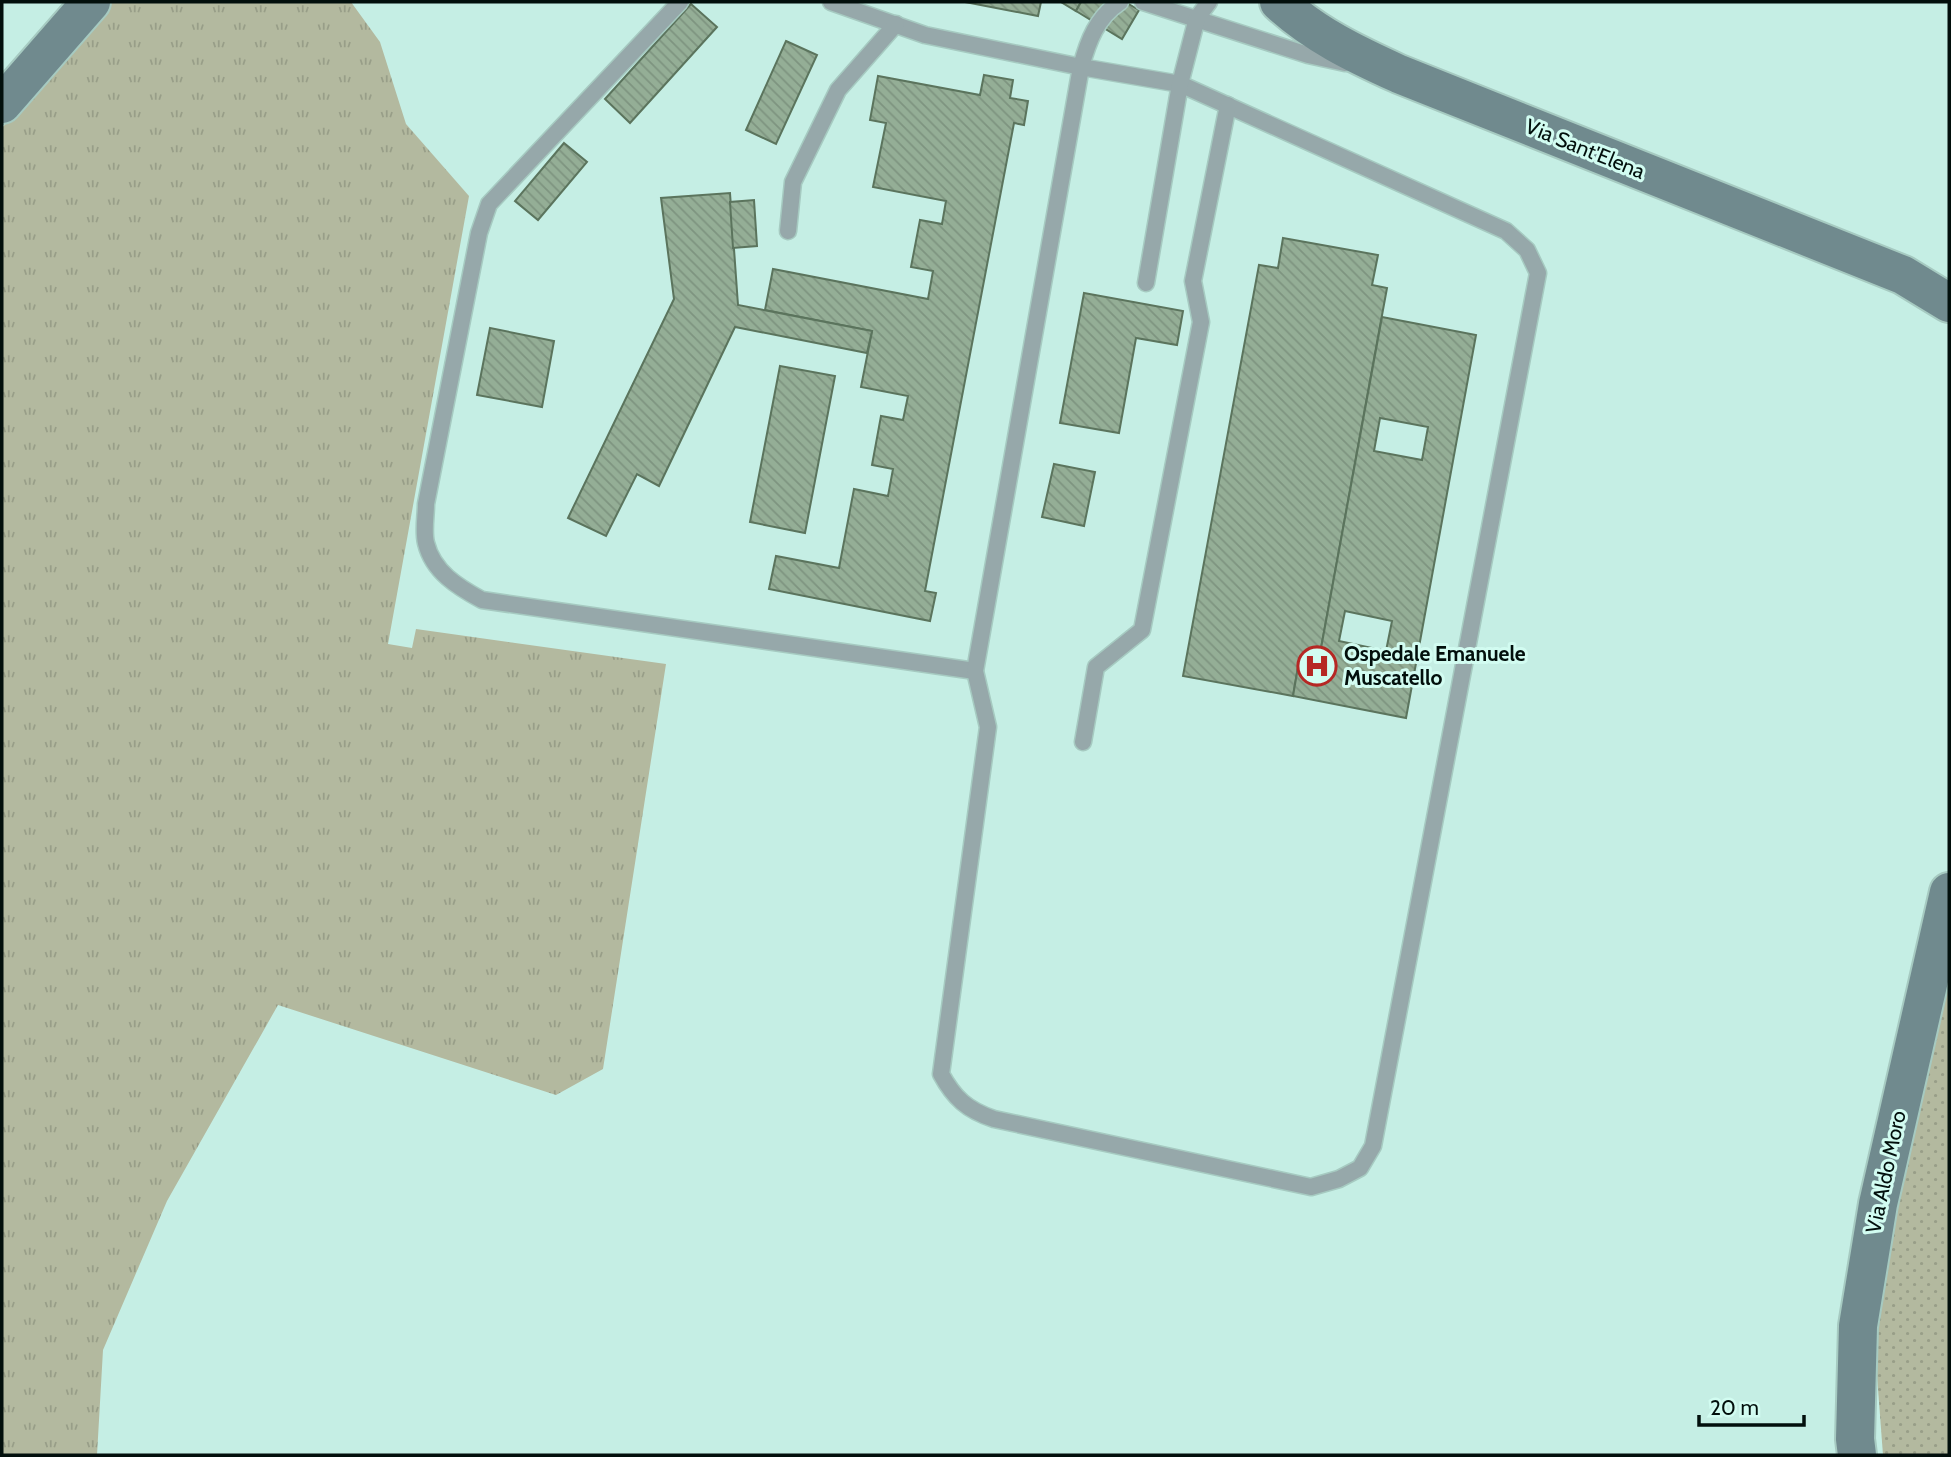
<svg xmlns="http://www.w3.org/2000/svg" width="1951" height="1457" font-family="Cabin,sans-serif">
<defs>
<pattern id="grass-tufts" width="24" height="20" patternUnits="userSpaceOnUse" patternTransform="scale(1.75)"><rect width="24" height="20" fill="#b3b99f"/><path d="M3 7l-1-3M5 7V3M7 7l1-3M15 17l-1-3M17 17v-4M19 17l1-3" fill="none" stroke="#989e88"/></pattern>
<pattern id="park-dots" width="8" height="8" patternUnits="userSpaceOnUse" patternTransform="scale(1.75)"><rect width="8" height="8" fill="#b3b99f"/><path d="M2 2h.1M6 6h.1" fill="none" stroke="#989e88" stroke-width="1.8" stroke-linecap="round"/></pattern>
<pattern id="building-back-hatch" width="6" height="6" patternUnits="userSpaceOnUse" patternTransform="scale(1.75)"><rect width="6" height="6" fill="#94ae96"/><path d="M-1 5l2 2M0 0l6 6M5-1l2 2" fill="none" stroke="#7e9480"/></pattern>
</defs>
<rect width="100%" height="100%" fill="#c5eee4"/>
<!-- grass -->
<path fill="url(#grass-tufts)" d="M 112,2 L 351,2 L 380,42 L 406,124 L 469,196 L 388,644 L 412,648 L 416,629 L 666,664 L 603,1069 L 556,1095 L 278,1005 L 167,1201 L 103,1350 L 97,1455 L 2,1455 L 2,128 Z"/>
<!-- park -->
<path fill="url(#park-dots)" d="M 1949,971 L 1949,1455 L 1883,1455 L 1874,1336 L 1900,1189 Z"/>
<!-- building -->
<g fill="url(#building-back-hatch)" stroke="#5b745d" stroke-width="2" fill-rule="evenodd">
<path d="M 965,2 L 1041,2 L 1038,16 Z"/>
<path d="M 1061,2 L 1081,2 L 1076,11 Z"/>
<path d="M 1081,2 L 1125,2 L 1139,10 L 1122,39 L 1076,11 Z"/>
<path d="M 691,4 L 717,27 L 630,123 L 605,99 Z"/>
<path d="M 786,41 L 817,55 L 776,144 L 746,130 Z"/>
<path d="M 984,75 L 1013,80 L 1010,98 L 1028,101 L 1024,125 L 1014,123 L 925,591 L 936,593 L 930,621 L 769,589 L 776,556 L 839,568 L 854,489 L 888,496 L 893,469 L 872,465 L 881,416 L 903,420 L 908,396 L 861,387 L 872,331 L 765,310 L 773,269 L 928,299 L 933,271 L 911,267 L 920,220 L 942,224 L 946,201 L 873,187 L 886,123 L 870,120 L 878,76 L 980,95 Z"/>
<path d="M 564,143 L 587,162 L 538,220 L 515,201 Z"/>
<path d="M 730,193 L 738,305 L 872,331 L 867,353 L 735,327 L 659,486 L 637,474 L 606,536 L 568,518 L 674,299 L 661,198 Z"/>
<path d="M 754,200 L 757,246 L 733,248 L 730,202 Z"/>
<path d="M 1283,238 L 1378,255 L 1372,285 L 1387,288 L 1317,670 L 1298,667 L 1293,696 L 1183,676 L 1259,265 L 1278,268 Z"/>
<path d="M 1084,293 L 1183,311 L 1177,345 L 1136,338 L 1119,433 L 1060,423 Z"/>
<path d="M 1382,317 L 1476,335 L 1406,718 L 1293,696 L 1298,667 L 1317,670 ZM 1380,418 L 1428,427 L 1422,460 L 1374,451 ZM 1345,611 L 1392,621 L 1386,651 L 1339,641 Z"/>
<path d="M 490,328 L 554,341 L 542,407 L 477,395 Z"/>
<path d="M 780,366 L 835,376 L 805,533 L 750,522 Z"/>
<path d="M 1054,464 L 1095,472 L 1084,526 L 1042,517 Z"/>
</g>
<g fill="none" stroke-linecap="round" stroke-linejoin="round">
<!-- service casing -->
<g stroke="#a6cac1" stroke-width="19">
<g id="service">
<path d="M 680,2 L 489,204 L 479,233 L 426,504 C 426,516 423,531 426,543 C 433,572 458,587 482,600 L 975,671"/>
<path d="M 831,2 L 925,35 L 1081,67 L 1180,84 L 1506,231 L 1527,250 L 1538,273 L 1373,1146 L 1360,1168 L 1339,1179 L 1311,1187 L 994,1119 C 967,1110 954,1098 941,1074 L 988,727 L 975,671 L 1081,67 C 1088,41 1097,17 1120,2"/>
<path d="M 1143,2 L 1308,55 L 1345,63"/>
<path d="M 788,231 L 793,182 L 838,90 L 896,24"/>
<path d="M 1146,283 L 1180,84 L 1197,18 L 1209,2"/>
<path d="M 1083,742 L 1096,667 L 1142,630 L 1201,322 L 1193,281 L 1228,105"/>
</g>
</g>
<!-- secondary casing -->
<g stroke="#a6cac1" stroke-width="42">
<g id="secondary">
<path d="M 1279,2 C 1315,35 1355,54 1399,74 L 1903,275 L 1949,303"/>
<path d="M 2,104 L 91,2"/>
<path d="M 1857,1455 L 1855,1439 L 1858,1326 L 1878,1204 L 1949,892"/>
</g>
</g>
<!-- service -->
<use href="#service" stroke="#96a8aa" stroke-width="16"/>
<!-- secondary -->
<use href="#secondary" stroke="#708a8e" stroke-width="38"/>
</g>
<!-- icons -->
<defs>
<g id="hospital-ring" transform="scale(2.0125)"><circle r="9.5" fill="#d2fcf1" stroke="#b62724" stroke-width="1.5"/><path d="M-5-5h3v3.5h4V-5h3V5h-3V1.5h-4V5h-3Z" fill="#b62724"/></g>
</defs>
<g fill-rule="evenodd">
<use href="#hospital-ring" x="1317" y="666"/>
</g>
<g text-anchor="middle" stroke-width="6" stroke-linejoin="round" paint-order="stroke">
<!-- street labels -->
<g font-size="21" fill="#020f0c" stroke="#d2fcf1">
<text transform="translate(1585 149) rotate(22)" y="7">Via Sant'Elena</text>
<text transform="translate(1886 1172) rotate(-78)" y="7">Via Aldo Moro</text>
</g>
<!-- poi labels -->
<g font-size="21" font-weight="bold" fill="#020f0c" stroke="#d2fcf1" text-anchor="start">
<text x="1344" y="661">Ospedale Emanuele<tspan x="1344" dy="24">Muscatello</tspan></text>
</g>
</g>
<!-- border -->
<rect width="1951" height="1457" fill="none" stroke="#020f0c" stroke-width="7"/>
<!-- scale -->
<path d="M1699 1415v10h105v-10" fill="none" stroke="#020f0c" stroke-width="3.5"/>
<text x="1710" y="1415" font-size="21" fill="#020f0c" stroke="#d2fcf1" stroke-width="5" paint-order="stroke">20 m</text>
</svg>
